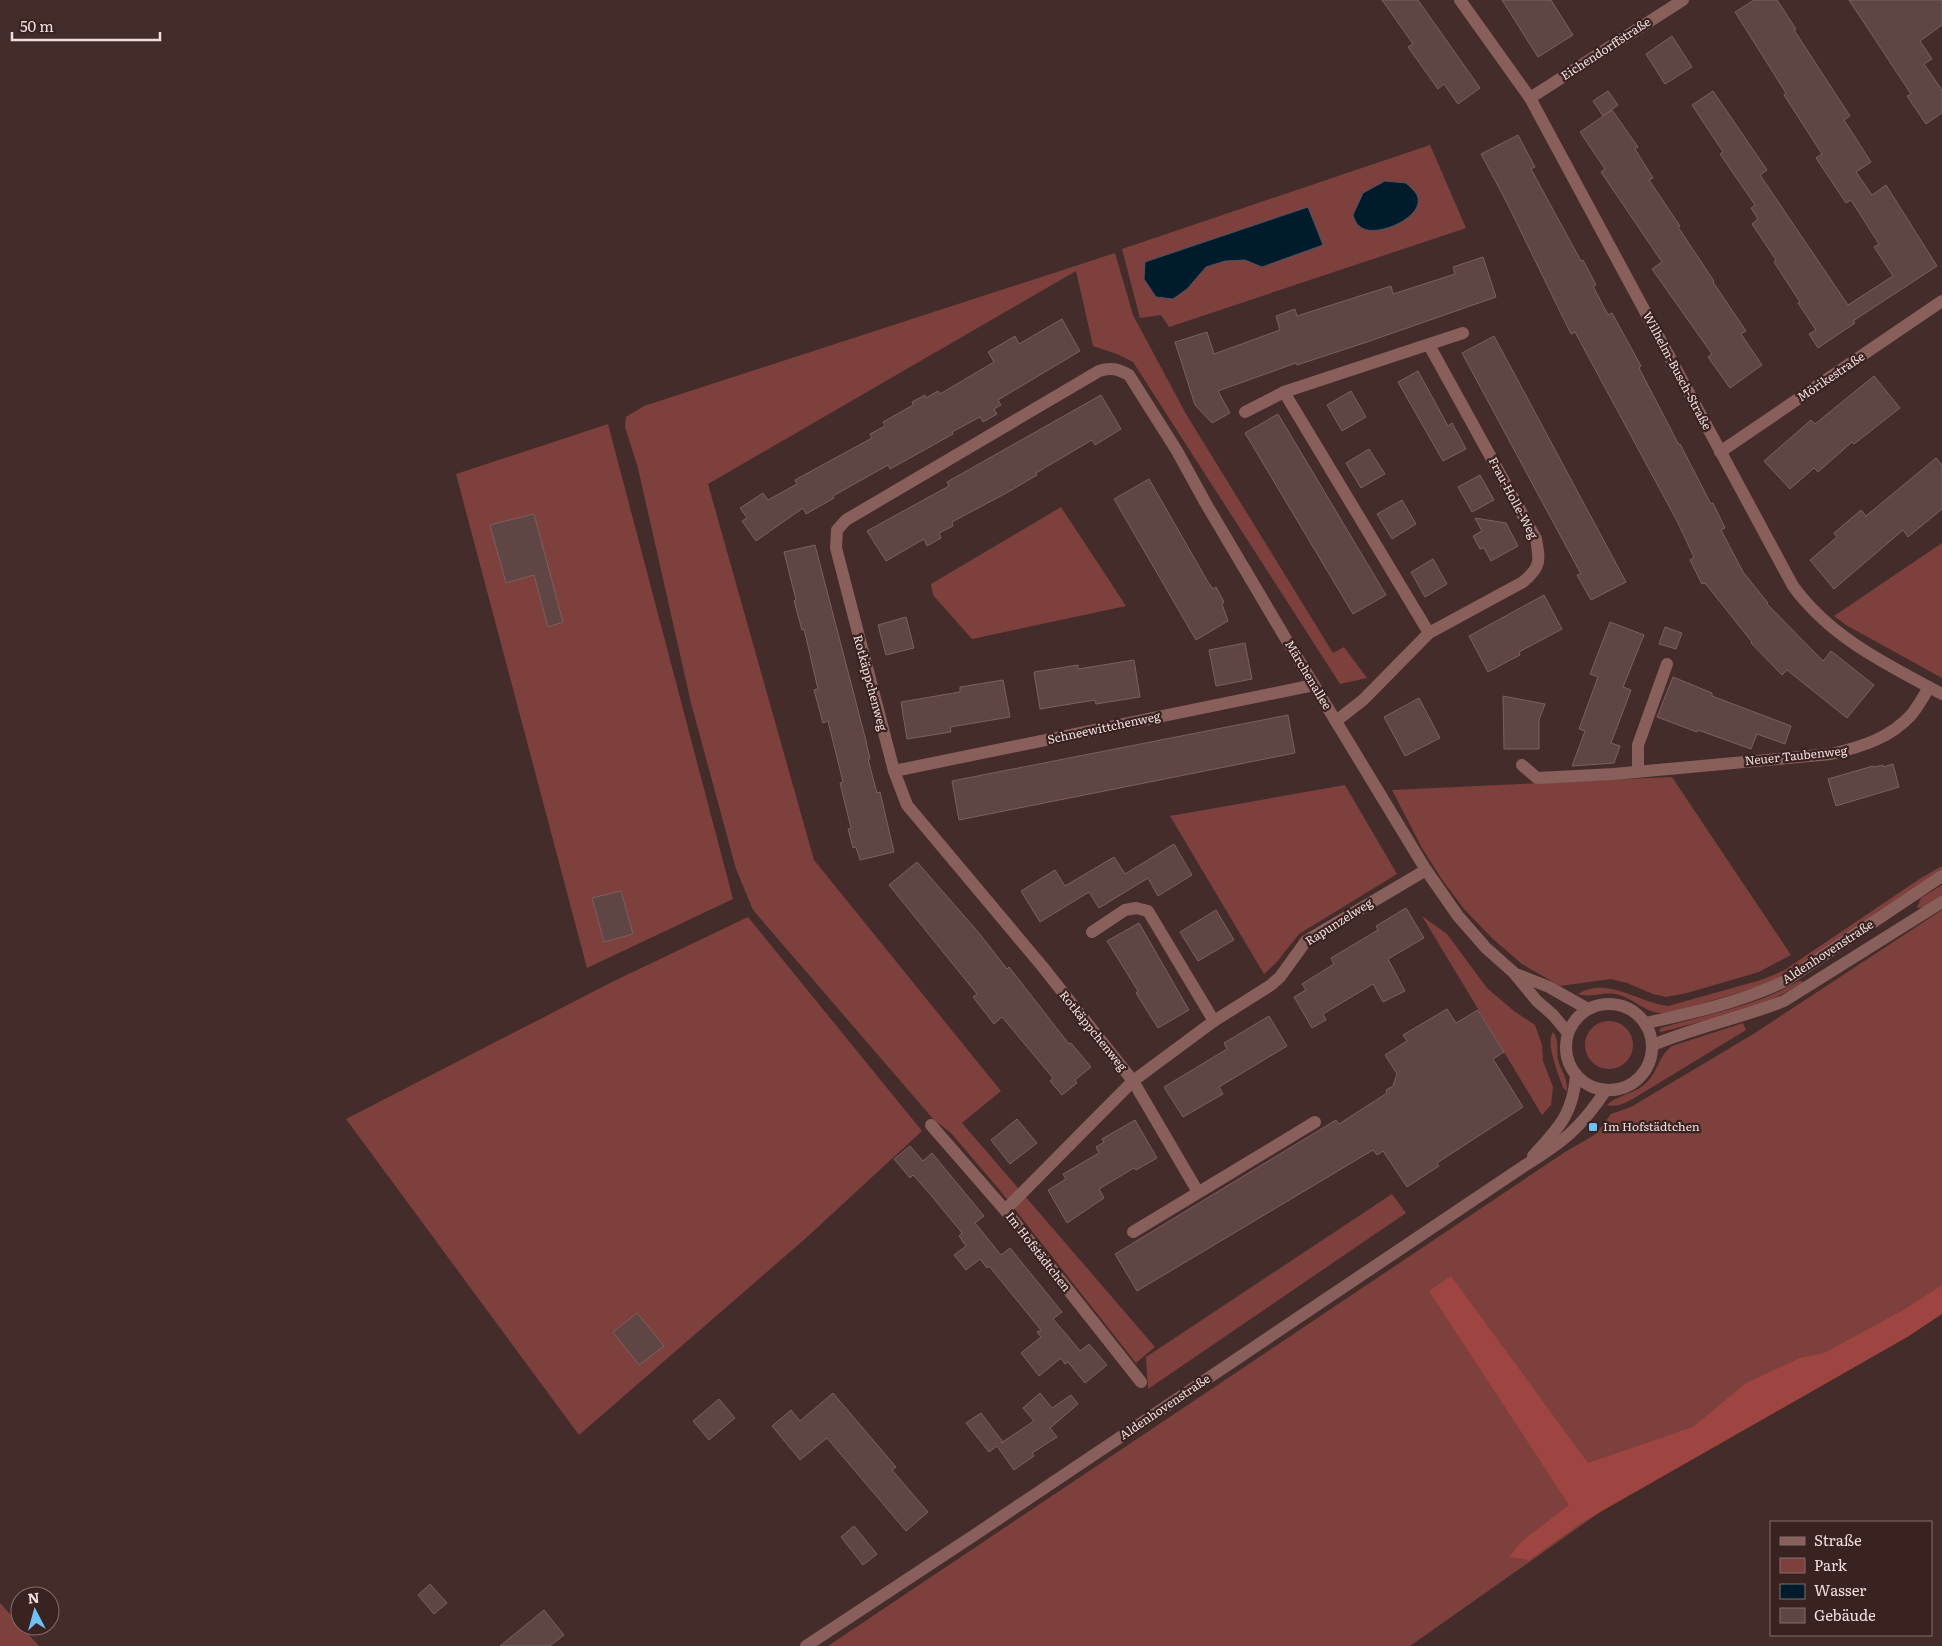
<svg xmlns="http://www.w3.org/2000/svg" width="1942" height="1646" font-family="Literata,serif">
<rect width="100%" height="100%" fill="#442c2a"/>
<!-- green -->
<g fill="#7e403d">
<path d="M 1430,145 L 1466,228 L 1169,327 L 1161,315 L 1140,318 L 1122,249 Z"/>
<path d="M 1115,253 L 1133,315 L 1186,414 L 1333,653 L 1344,647 L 1367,678 L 1340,684 L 1133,362 L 1117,354 L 1093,346 L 1076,271 L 708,484 L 814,860 L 1001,1091 L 962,1123 L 1155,1347 L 1136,1363 L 998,1188 L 951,1133 L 934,1120 L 753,910 L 736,869 L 691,703 L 638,468 L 625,427 L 626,417 L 644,406 Z"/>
<path d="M 608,424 L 733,899 L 587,968 L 456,474 Z"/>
<path d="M 1061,507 L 1126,606 L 972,639 L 933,595 L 931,584 Z"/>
<path d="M 1942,543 L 1942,678 L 1846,625 L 1834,616 Z"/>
<path d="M 1672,777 L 1791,955 L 1759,972 L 1687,993 L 1666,997 L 1653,994 L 1627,983 L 1611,979 L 1560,986 L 1522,964 L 1493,939 L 1464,909 L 1441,878 L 1422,848 L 1392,790 Z"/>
<path d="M 1345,785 L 1397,874 L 1299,934 L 1276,963 L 1264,974 L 1170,816 Z"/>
<path d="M 1942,866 L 1942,872 L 1787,975 C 1762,986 1736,994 1710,1001 C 1695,1006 1678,1013 1662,1013 C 1645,1013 1632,997 1616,994 C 1603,992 1591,998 1578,994 C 1608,976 1638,1003 1668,1006 L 1761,980 L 1783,971 L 1921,878 Z"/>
<path d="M 1942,885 L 1942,896 L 1926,907 L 1917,908 L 1921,898 Z"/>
<path d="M 1942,910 L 1942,1296 L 1735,1417 L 1410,1646 L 828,1646 L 1565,1152 L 1596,1134 L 1611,1114 L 1631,1107 L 1755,1033 Z"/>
<path d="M 1422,916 L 1447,934 L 1487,988 L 1514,1011 L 1535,1025 L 1542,1045 L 1543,1061 L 1553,1087 L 1551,1105 L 1542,1115 Z"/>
<path d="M 748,917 L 922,1131 L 806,1238 L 579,1435 L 346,1119 L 614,981 Z"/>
<path d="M 1799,981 L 1802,981 L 1802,983 C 1760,1010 1709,1019 1661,1032 L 1659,1031 L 1661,1028 C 1708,1014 1757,1006 1799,981 Z"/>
<circle cx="1609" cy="1045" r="24"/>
<path d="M 1743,1023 L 1746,1030 L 1636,1097 C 1627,1102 1618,1108 1607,1105 C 1619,1094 1637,1094 1648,1081 C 1659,1069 1658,1057 1672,1046 Z"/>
<path d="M 1553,1032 C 1560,1041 1556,1050 1558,1060 C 1561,1071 1568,1078 1567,1091 L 1563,1088 C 1559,1075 1545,1044 1553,1032 Z"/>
<path d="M 1392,1194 L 1406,1213 L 1148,1389 L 1146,1357 Z"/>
<path d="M 0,1603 L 39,1646 L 0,1646 Z"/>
</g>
<!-- forest -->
<path fill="#9e4441" d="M 1451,1276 L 1588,1463 L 1693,1427 L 1746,1383 L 1800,1358 L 1824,1353 L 1905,1309 L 1942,1285 L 1942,1314 L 1909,1336 L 1581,1523 L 1529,1560 L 1509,1557 L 1522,1541 L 1569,1505 L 1429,1291 Z"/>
<!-- water -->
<g fill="#001b2b" stroke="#485661">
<path d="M 1385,181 L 1406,183 C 1409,186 1415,191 1417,195 C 1427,216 1378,238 1362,228 C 1357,225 1355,221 1353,215 L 1363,193 Z"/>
<path d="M 1308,207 L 1323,245 L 1262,267 L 1245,260 L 1225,261 L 1206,267 L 1187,289 L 1173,299 L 1156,297 L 1144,279 L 1145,262 Z"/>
</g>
<!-- building -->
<g fill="#5f4543" stroke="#7b605e">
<path d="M 1382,0 L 1418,0 L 1480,88 L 1458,104 L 1444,84 L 1438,89 L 1408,47 L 1413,44 Z"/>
<path d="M 1502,0 L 1551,0 L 1573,35 L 1538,57 Z"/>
<path d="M 1754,0 L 1777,0 L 1796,29 L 1794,30 L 1850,116 L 1844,120 L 1871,162 L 1856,172 L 1872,195 L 1886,185 L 1937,266 L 1853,321 L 1855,323 L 1818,348 L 1809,334 L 1816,330 L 1798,303 L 1800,302 L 1774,262 L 1776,260 L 1752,224 L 1758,219 L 1751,208 L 1755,205 L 1720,154 L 1723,152 L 1692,105 L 1713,91 L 1767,170 L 1760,175 L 1848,305 L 1893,276 L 1874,247 L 1879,244 L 1851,200 L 1846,203 L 1816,158 L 1822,154 L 1784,95 L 1786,93 L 1735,12 Z"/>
<path d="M 1849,0 L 1942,0 L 1942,25 L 1920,41 L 1932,59 L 1924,64 L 1942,90 L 1942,113 L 1926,124 L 1907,96 L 1911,94 Z"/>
<path d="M 1672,36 L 1692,67 L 1665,84 L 1646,54 Z"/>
<path d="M 1608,91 L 1618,105 L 1603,116 L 1593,101 Z"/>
<path d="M 1612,110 L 1638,147 L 1635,149 L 1653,178 L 1649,180 L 1680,226 L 1678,227 L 1714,281 L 1713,282 L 1746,331 L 1741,334 L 1762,365 L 1730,388 L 1708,357 L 1712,354 L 1652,269 L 1662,262 L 1601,172 L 1605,169 L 1580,132 Z"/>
<path d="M 1518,135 L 1535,167 L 1531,169 L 1581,261 L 1583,260 L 1596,285 L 1593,286 L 1608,315 L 1612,313 L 1641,366 L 1639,368 L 1679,445 L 1680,444 L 1711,504 L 1713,503 L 1725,528 L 1721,530 L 1743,572 L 1768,603 L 1767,604 L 1823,661 L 1831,651 L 1874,685 L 1847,718 L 1787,670 L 1782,675 L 1751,643 L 1752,642 L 1705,583 L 1702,584 L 1690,560 L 1694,557 L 1677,521 L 1575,332 L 1571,334 L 1506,201 L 1481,154 Z"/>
<path d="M 1483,257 L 1496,297 L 1367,342 L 1297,365 L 1296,363 L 1218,391 L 1230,413 L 1212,423 L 1195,405 L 1175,342 L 1207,332 L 1214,354 L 1280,330 L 1276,316 L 1295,309 L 1297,316 L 1391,286 L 1393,294 L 1455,274 L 1453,267 Z"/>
<path d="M 1062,319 L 1080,351 L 998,400 L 1001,405 L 994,409 L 997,414 L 983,422 L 980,417 L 952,432 L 953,434 L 890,469 L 888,465 L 833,496 L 834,498 L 806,514 L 803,508 L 756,541 L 742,521 L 747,518 L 740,508 L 763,493 L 768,500 L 797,484 L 795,480 L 872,438 L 870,434 L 885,426 L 883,422 L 913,405 L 912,402 L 925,395 L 926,398 L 938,391 L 940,394 L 994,362 L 988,352 L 1015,336 L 1019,344 Z"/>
<path d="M 1494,336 L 1626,582 L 1591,600 L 1577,575 L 1581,574 L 1462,353 Z"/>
<path d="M 1418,371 L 1448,426 L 1452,423 L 1466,449 L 1443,461 L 1398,382 Z"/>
<path d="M 1874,376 L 1900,408 L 1854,444 L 1852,442 L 1818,472 L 1814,468 L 1790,489 L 1764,461 L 1811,420 L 1815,424 Z"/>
<path d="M 1351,391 L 1366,417 L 1342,431 L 1327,405 Z"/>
<path d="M 1101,395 L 1121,429 L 1095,445 L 1092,440 L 1036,473 L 1037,475 L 1010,491 L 952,522 L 953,526 L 939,533 L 941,538 L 927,546 L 924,539 L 886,561 L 867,531 L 949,486 L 947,482 Z"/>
<path d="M 1278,414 L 1386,595 L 1353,614 L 1245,433 Z"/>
<path d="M 1369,449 L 1385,474 L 1361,488 L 1346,463 Z"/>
<path d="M 1936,458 L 1942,465 L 1942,509 L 1908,537 L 1903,530 L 1834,589 L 1810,560 L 1837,537 L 1834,533 L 1861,510 L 1866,516 Z"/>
<path d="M 1480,475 L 1494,500 L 1472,512 L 1458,487 Z"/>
<path d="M 1149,479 L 1208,582 L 1213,589 L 1216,587 L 1224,602 L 1222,604 L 1228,621 L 1196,640 L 1114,499 Z"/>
<path d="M 1402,500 L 1416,524 L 1392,539 L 1377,514 Z"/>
<path d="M 534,514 L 563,622 L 548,627 L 534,575 L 506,583 L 490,525 Z"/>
<path d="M 1475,518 L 1506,523 L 1518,546 L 1491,561 L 1484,548 L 1480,549 L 1473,536 L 1482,531 Z"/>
<path d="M 815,545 L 865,737 L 870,759 L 868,759 L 877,793 L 880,792 L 894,852 L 860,860 L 856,847 L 853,848 L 848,829 L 851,828 L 840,783 L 843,782 L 828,721 L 823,723 L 814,690 L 818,689 L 804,629 L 802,630 L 794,601 L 796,600 L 784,552 Z"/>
<path d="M 1433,559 L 1447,584 L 1425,597 L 1411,572 Z"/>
<path d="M 1544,595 L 1562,629 L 1519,652 L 1520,655 L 1488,672 L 1469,636 Z"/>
<path d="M 906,617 L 914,648 L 886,655 L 878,625 Z"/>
<path d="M 1610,622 L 1644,635 L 1623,687 L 1631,690 L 1611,743 L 1620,746 L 1614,763 L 1572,766 L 1585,731 L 1579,729 L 1598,677 L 1590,674 Z"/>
<path d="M 1665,627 L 1682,633 L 1676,649 L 1659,644 Z"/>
<path d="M 1245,643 L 1252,679 L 1216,686 L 1209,650 Z"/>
<path d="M 1134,660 L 1140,697 L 1096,704 L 1095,700 L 1040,709 L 1034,672 L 1078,665 L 1078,669 Z"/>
<path d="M 1673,677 L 1712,693 L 1712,696 L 1791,726 L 1785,744 L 1757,734 L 1751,749 L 1698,730 L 1697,732 L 1657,717 Z"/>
<path d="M 1003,680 L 1010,717 L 950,727 L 951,732 L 907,739 L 901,702 L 960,692 L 960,687 Z"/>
<path d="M 1503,696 L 1545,704 L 1539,720 L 1539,749 L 1504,749 Z"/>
<path d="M 1419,698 L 1440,738 L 1405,756 L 1384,717 Z"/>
<path d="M 1288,715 L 1295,753 L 959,820 L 952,781 Z"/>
<path d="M 1893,764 L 1899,787 L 1836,806 L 1828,779 L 1873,766 L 1874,767 L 1883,765 L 1883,767 Z"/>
<path d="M 1174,844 L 1192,875 L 1158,896 L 1148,878 L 1099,908 L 1089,892 L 1040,922 L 1021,891 L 1055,870 L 1065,886 L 1114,857 L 1125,874 Z"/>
<path d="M 917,862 L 979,933 L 1007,969 L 1009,967 L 1069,1044 L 1071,1043 L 1091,1067 L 1075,1080 L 1077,1083 L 1062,1095 L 1050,1081 L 1053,1078 L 1002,1017 L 994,1024 L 973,997 L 977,994 L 889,885 Z"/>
<path d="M 621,891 L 633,934 L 604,942 L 592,898 Z"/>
<path d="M 1406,908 L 1424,938 L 1388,959 L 1405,991 L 1383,1002 L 1373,984 L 1323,1014 L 1326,1020 L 1312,1028 L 1294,997 L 1306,990 L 1302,984 L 1334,964 L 1331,958 L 1378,930 L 1376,926 Z"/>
<path d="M 1216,910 L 1234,940 L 1198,961 L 1180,932 Z"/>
<path d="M 1139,923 L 1189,1010 L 1158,1028 L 1136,993 L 1138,991 L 1107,941 Z"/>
<path d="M 1447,1009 L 1456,1023 L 1478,1010 L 1504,1052 L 1493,1059 L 1523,1107 L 1437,1163 L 1439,1166 L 1407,1187 L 1383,1151 L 1377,1155 L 1373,1150 L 1137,1291 L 1115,1254 L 1336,1120 L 1339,1124 L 1387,1093 L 1386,1090 L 1393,1086 L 1397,1074 L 1385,1055 L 1407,1041 L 1403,1035 Z"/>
<path d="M 1269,1016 L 1287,1046 L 1219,1087 L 1223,1094 L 1183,1117 L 1164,1087 L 1227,1049 L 1224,1043 Z"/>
<path d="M 1017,1119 L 1037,1143 L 1010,1164 L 991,1140 Z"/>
<path d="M 1135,1120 L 1157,1158 L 1136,1170 L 1134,1168 L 1099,1189 L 1104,1198 L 1067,1223 L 1048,1190 L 1066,1179 L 1063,1174 L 1099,1153 L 1096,1147 L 1104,1142 L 1102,1139 Z"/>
<path d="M 910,1146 L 923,1161 L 932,1153 L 984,1216 L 975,1223 L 1001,1255 L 1010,1248 L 1062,1312 L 1053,1319 L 1067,1335 L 1080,1351 L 1089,1344 L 1107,1365 L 1085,1383 L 1068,1362 L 1065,1364 L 1061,1358 L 1039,1376 L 1021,1353 L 1041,1337 L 1037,1332 L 1041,1330 L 989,1266 L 987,1268 L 980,1259 L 966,1270 L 954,1255 L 966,1246 L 959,1236 L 962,1233 L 930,1194 L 913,1175 L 910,1178 L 894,1159 Z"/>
<path d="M 637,1313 L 664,1346 L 639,1365 L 613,1332 Z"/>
<path d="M 833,1393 L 896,1467 L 892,1470 L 928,1512 L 906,1531 L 827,1438 L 800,1460 L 772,1426 L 791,1410 L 800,1421 Z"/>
<path d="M 1040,1393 L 1052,1408 L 1071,1395 L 1078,1404 L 1050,1428 L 1057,1437 L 1032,1453 L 1034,1456 L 1014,1470 L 997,1446 L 989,1452 L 966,1423 L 981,1413 L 1003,1442 L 1001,1443 L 1034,1421 L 1023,1408 Z"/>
<path d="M 719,1399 L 735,1418 L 709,1440 L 693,1421 Z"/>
<path d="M 854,1526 L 877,1554 L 863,1565 L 841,1537 Z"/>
<path d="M 430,1584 L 447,1603 L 434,1614 L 418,1595 Z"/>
<path d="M 544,1610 L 564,1635 L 550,1646 L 500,1646 Z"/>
</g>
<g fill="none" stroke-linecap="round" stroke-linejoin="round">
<!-- minor -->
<g stroke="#895f5c" stroke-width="12">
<path d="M 1460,0 L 1530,98 L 1793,586 C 1831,638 1886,664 1942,694"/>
<path d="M 1530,98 L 1683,0"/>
<path d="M 1429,345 L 1536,539 C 1540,561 1541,567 1523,582 L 1429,633 L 1284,392 L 1463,333"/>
<path d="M 1245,412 L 1284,392"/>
<path d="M 1720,452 L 1942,301"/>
<path d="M 1336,721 L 1363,700 L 1429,633"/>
<path d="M 1522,765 L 1537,778 L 1614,774 L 1831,754 C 1861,747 1891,738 1912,714 C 1918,706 1924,696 1929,687"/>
<path d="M 894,771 L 1314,685"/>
<path d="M 1638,771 L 1638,745 L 1667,664"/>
<path d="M 1092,932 L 1125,910 L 1136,908 L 1148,911 L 1214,1021"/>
<path d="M 1516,974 L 1549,987 L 1588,1009"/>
<path d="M 931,1125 L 1005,1210 L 1141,1382"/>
<path d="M 1198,1192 L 1133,1081 L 1042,966 L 907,805 L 894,771 L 836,548 L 837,530 L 846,520 L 1099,371 C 1111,367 1118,369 1129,375 L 1177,451 L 1205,502 L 1283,634 L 1426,870 L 1458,916 L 1486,948 L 1513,972 L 1537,1001 L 1553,1015 L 1568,1033"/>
<path d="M 1005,1210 L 1133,1081 L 1214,1021 L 1271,985 L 1280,977 L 1306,941 L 1426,870"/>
<path d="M 1133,1232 L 1315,1122"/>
</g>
<!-- tertiary -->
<g stroke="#895f5c" stroke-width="12">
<circle cx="1609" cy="1047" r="43"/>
<path d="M 1646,1023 C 1693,1013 1744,1001 1787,980 L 1942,876"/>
<path d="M 1653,1045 C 1696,1027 1741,1018 1784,1001 L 1942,902"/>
<path d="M 1533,1156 C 1558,1128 1573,1115 1576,1075"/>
<path d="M 806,1646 L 976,1534 L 1524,1166 C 1562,1143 1581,1128 1606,1090"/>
</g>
</g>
<!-- markers -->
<rect fill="#6dc2f3" stroke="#392220" stroke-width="2" x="1588" y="1122" width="10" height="10" rx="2.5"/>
<g text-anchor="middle" stroke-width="4.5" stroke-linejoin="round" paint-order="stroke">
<!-- street labels -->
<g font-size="12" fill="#f0dfde" stroke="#392220">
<text transform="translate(1606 49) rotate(-33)" y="4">Eichendorffstraße</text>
<text transform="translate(1677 371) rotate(62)" y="4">Wilhelm-Busch-Straße</text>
<text transform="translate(1831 377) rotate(-34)" y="4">Mörikestraße</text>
<text transform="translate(1513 498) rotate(62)" y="4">Frau-Holle-Weg</text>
<text transform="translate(1308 675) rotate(59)" y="4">Märchenallee</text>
<text transform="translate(870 683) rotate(75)" y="4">Rotkäppchenweg</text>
<text transform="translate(1104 728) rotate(-12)" y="4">Schneewittchenweg</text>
<text transform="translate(1796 756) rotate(-6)" y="4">Neuer Taubenweg</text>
<text transform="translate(1339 922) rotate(-32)" y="4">Rapunzelweg</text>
<text transform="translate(1828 952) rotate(-33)" y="4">Aldenhovenstraße</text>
<text transform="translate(1093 1031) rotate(51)" y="4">Rotkäppchenweg</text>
<text transform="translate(1038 1252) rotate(52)" y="4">Im Hofstädtchen</text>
<text transform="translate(1165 1407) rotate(-34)" y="4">Aldenhovenstraße</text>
</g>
<!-- poi labels -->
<g font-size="12" fill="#f0dfde" stroke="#392220" text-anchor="start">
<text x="1603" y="1131">Im Hofstädtchen</text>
</g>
</g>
<!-- legend -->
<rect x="1770" y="1521" width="162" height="115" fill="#392220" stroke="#826e6c"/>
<rect x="1780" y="1537" width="25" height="8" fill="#895f5c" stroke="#826e6c"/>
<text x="1814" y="1546" font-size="15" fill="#f0dfde">Straße</text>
<rect x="1780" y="1558" width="25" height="15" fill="#7e403d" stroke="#826e6c"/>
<text x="1814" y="1571" font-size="15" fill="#f0dfde">Park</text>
<rect x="1780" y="1584" width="25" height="15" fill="#001b2b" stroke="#826e6c"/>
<text x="1814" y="1596" font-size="15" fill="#f0dfde">Wasser</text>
<rect x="1780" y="1608" width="25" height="15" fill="#5f4543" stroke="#826e6c"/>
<text x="1814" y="1621" font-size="15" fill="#f0dfde">Gebäude</text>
<!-- north arrow -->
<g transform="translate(35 1611) rotate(354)"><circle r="24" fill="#392220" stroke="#826e6c"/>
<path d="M0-4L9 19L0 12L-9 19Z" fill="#6dc2f3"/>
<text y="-8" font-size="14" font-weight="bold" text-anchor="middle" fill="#f0dfde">N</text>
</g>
<!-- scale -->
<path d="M12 32v8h148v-8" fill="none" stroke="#f0dfde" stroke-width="2.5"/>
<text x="20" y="32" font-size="15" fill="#f0dfde" stroke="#392220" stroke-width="4" paint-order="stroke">50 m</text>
</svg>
